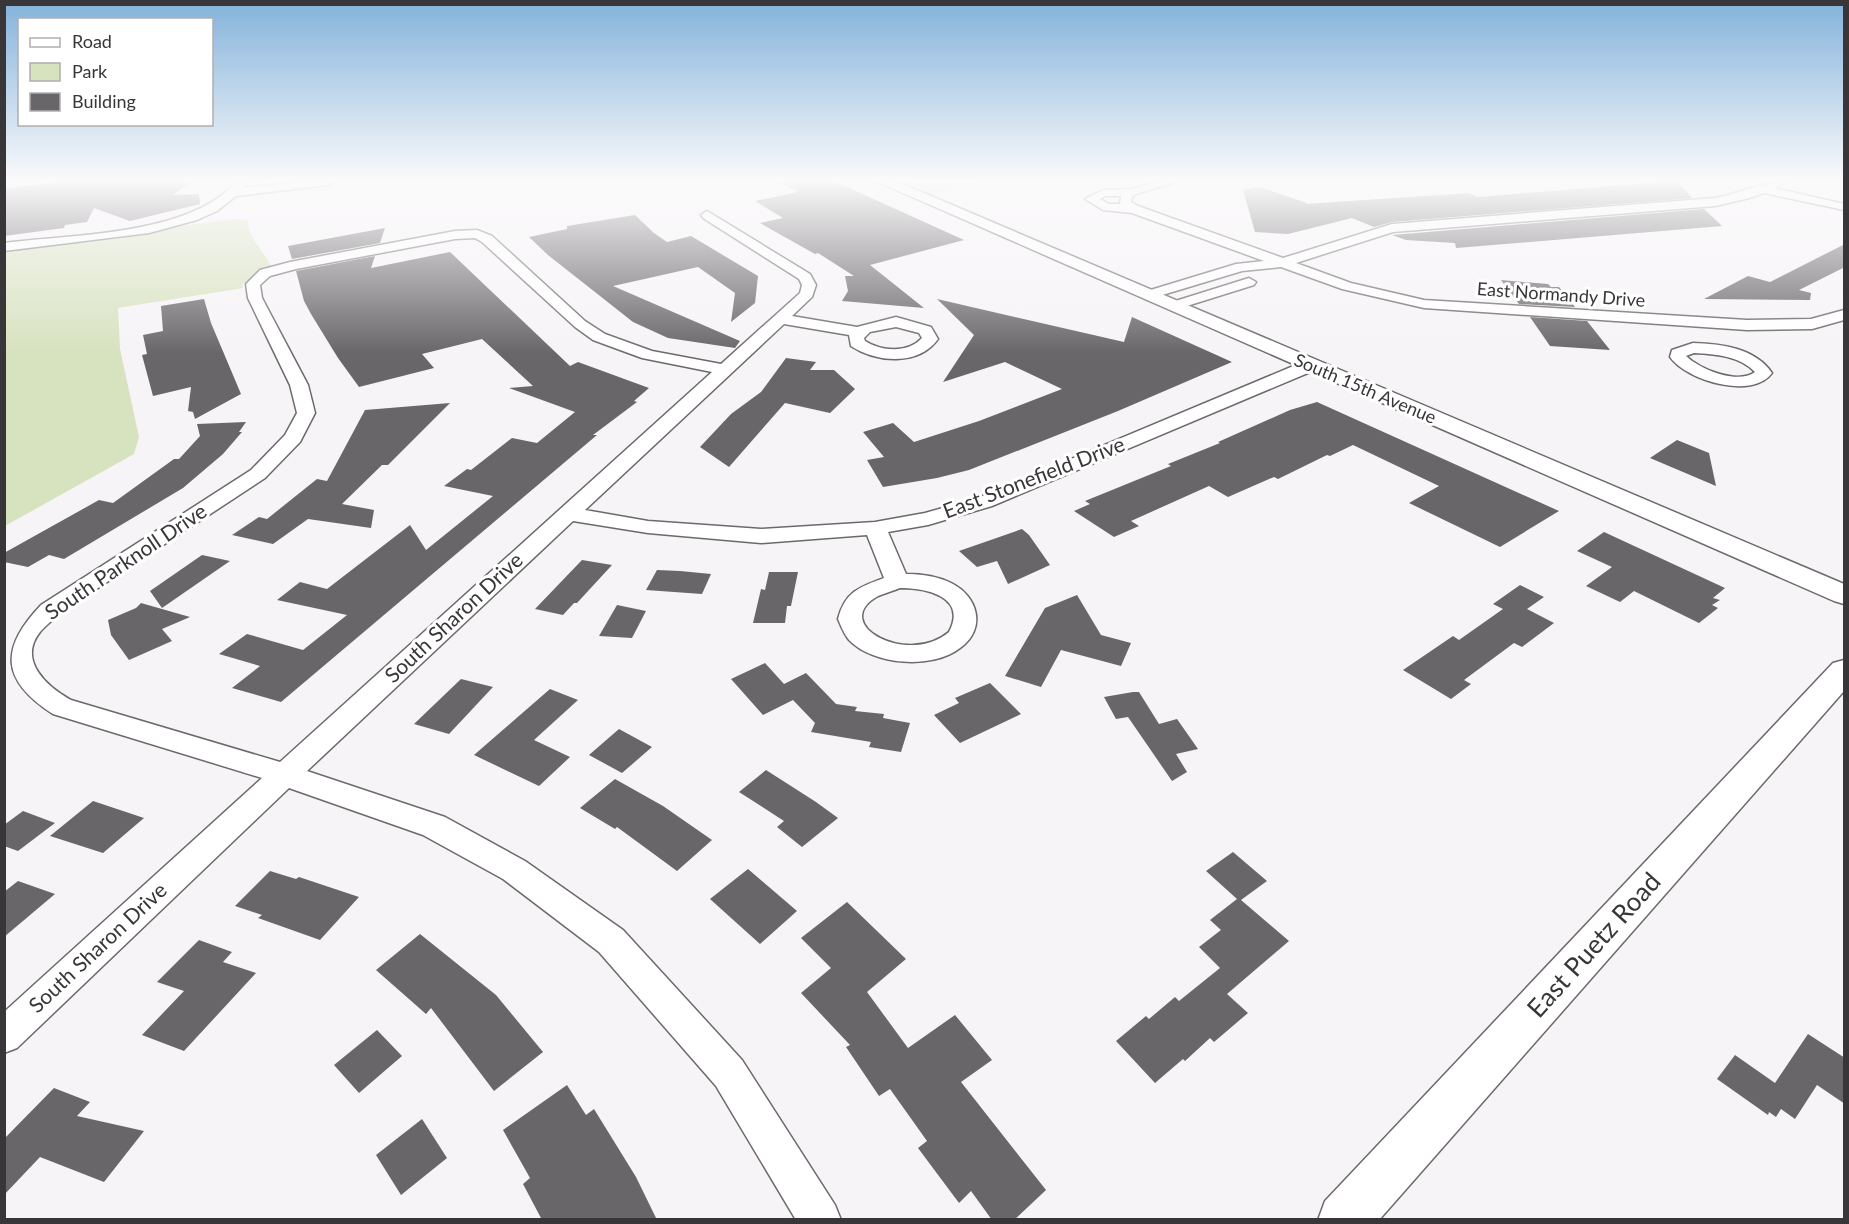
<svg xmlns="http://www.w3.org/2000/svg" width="1849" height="1224" font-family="Lato,sans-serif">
<rect width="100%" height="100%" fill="#f7f4f7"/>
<!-- green -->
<g fill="#d7e2bf">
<path d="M 896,182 L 987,182 L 928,196 Z"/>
<path d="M 234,219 L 248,220 C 248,239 264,250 271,267 L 242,284 L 243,288 L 118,308 L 120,349 L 139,437 L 134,454 L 5,526 L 4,250 Z"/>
</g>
<!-- building -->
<g fill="#696669">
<path d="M 57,182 L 191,182 L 173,195 L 199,194 L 200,204 L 130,221 L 94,208 L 87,222 L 65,225 L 64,228 L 4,236 L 4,189 Z"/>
<path d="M 780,182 L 836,182 L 964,240 L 870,265 L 924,308 L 842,301 L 848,291 L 845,276 L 854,276 L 818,253 L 815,254 L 760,223 L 783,218 L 755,201 L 798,192 Z"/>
<path d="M 1661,182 L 1678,182 L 1692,198 L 1392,222 L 1374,227 L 1352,218 L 1288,234 L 1255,232 L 1243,190 L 1260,187 L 1307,203 L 1305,204 L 1469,193 L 1477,197 Z"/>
<path d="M 1704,209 L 1722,226 L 1456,248 L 1455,243 L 1406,240 L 1392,235 Z"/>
<path d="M 635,215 L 654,233 L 667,242 L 691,236 L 758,276 L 755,303 L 731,322 L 735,293 L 698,267 L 613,286 L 740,341 L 735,348 L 668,338 L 633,322 L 548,255 L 529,237 L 567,229 L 567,226 Z"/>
<path d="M 385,228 L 380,243 L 292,259 L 288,246 Z"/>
<path d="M 1845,244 L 1845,267 L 1799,290 L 1811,293 L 1810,300 L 1704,299 L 1748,276 L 1770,282 Z"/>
<path d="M 450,252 L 570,366 L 578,362 L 649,388 L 634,401 L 637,402 L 593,435 L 597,435 L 281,702 L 232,688 L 260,666 L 219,654 L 247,634 L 303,650 L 347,615 L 277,600 L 300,582 L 327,589 L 410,525 L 426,550 L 493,496 L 444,486 L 467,469 L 471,470 L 512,438 L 537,443 L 575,412 L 509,388 L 533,386 L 482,339 L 422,354 L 434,368 L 359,387 L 338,358 L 311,314 L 304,301 L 296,271 L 375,256 L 371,268 Z"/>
<path d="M 1501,280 L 1548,284 L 1551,287 L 1559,287 L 1575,307 L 1519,304 Z"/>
<path d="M 204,299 L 211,323 L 241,394 L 195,419 L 193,412 L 188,411 L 191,387 L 153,396 L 142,355 L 147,354 L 143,335 L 163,331 L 161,306 Z"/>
<path d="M 937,299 L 1124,342 L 1132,317 L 1232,362 L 1118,411 L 969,470 L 937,478 L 883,487 L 867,460 L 884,457 L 863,432 L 893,423 L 914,442 L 979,421 L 1062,389 L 1005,362 L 943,382 L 974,335 Z"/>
<path d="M 1530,317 L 1587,321 L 1610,350 L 1550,346 Z"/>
<path d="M 786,358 L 816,362 L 810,370 L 834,370 L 855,389 L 830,413 L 785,403 L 729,467 L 700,447 L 731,414 L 761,392 Z"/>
<path d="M 1317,402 L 1559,511 L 1500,547 L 1409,503 L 1439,486 L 1353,445 L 1330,456 L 1327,455 L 1278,479 L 1274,477 L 1228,497 L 1209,486 L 1131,521 L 1139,526 L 1114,537 L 1074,511 L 1090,504 L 1085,501 L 1171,466 L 1168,464 L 1220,443 L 1218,442 L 1290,410 Z"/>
<path d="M 450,403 L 388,465 L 382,465 L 342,504 L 374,510 L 371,528 L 308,519 L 273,544 L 232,535 L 259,517 L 267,519 L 317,479 L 327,481 L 365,410 Z"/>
<path d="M 246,422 L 239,432 L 242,432 L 223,454 L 183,488 L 64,559 L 49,555 L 28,567 L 4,562 L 4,553 L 99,500 L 113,503 L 174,459 L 179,459 L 200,436 L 197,424 Z"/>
<path d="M 1677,440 L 1709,453 L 1716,486 L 1650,458 Z"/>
<path d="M 1022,529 L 1029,535 L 1050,565 L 1008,584 L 997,561 L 977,567 L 959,551 Z"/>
<path d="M 1604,532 L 1725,588 L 1713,598 L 1720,600 L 1712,605 L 1718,608 L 1699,623 L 1634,591 L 1620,602 L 1586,586 L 1612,567 L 1577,551 Z"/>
<path d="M 202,555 L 230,561 L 162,608 L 150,591 Z"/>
<path d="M 582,560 L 612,565 L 577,603 L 574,603 L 563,615 L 535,609 Z"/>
<path d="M 657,570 L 680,571 L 711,574 L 702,594 L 646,590 Z"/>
<path d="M 769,572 L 798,572 L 791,606 L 787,606 L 785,623 L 753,623 L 761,589 L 765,590 Z"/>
<path d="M 1520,585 L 1544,597 L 1527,609 L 1554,623 L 1522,647 L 1514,643 L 1464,680 L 1471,684 L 1451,699 L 1403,670 L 1453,636 L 1459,640 L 1503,609 L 1493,604 Z"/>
<path d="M 1077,595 L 1101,635 L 1131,643 L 1121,666 L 1061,650 L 1041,687 L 1005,676 L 1045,608 Z"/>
<path d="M 141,603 L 190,617 L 162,629 L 172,641 L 129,660 L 111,635 L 108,620 L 136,608 Z"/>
<path d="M 617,605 L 646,611 L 632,638 L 599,636 Z"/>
<path d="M 765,663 L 784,684 L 806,673 L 836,704 L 857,707 L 855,711 L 884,714 L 883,718 L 910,723 L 901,752 L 869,747 L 871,742 L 811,732 L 815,723 L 793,700 L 763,715 L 731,679 Z"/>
<path d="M 461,679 L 493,687 L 449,734 L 414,724 Z"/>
<path d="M 990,683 L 1021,714 L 960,743 L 934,715 L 959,703 L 955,698 Z"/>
<path d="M 550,689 L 578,700 L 534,740 L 570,757 L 539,786 L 474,755 Z"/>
<path d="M 1133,692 L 1139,692 L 1159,724 L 1177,719 L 1198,749 L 1176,754 L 1187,772 L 1172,781 L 1128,717 L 1116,719 L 1104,697 Z"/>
<path d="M 619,729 L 652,747 L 622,773 L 589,755 Z"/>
<path d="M 766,770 L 816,802 L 838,818 L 802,847 L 777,827 L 784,821 L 739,792 Z"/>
<path d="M 615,779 L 663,806 L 712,840 L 677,871 L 617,827 L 615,829 L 580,808 Z"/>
<path d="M 93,801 L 144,818 L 103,853 L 50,836 Z"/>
<path d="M 23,811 L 55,823 L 18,851 L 4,846 L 4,825 Z"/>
<path d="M 1233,852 L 1267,881 L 1241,900 L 1289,941 L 1227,994 L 1248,1013 L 1214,1042 L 1210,1038 L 1185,1061 L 1183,1059 L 1155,1083 L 1116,1041 L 1146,1016 L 1149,1019 L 1175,997 L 1179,1001 L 1220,968 L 1199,947 L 1221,930 L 1210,920 L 1237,899 L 1206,871 Z"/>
<path d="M 748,869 L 797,911 L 760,944 L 710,899 Z"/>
<path d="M 270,871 L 296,879 L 299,877 L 359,897 L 320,940 L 258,918 L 262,915 L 235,906 Z"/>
<path d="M 18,881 L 55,894 L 4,937 L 4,892 Z"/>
<path d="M 847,902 L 906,959 L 867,992 L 908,1048 L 955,1015 L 992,1060 L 961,1082 L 1046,1190 L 1014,1220 L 992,1220 L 971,1191 L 959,1203 L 918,1148 L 927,1141 L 890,1089 L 879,1096 L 846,1047 L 850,1045 L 801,993 L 831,968 L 801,938 Z"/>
<path d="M 420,934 L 496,995 L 543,1052 L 494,1091 L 431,1008 L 426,1014 L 376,970 Z"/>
<path d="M 199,940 L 232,952 L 223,962 L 256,973 L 184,1051 L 142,1035 L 184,991 L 157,982 Z"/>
<path d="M 377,1030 L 402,1056 L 359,1093 L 334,1065 Z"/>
<path d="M 1808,1034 L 1845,1058 L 1845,1104 L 1817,1085 L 1795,1119 L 1781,1109 L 1776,1117 L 1769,1112 L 1768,1115 L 1717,1079 L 1735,1055 L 1775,1083 Z"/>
<path d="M 567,1085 L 586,1115 L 594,1109 L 636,1177 L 657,1220 L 542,1220 L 523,1184 L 530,1178 L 503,1130 Z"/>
<path d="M 54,1088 L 90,1102 L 77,1116 L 144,1131 L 104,1182 L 40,1157 L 4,1195 L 4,1139 Z"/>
<path d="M 422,1119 L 447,1158 L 401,1195 L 376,1155 Z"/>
</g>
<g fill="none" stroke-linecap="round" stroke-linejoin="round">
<!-- minor casing -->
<g stroke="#6c696b" stroke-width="3">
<g id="minor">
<path d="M 236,182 L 247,182 L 243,188 L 296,182 L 334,182 L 329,185 L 236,196 L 217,211 L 197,220 L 149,233 L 4,251 L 4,243 C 72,234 189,236 236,182 Z"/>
<path d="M 1156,182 L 1176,182 L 1136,194 L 1132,197 L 1131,202 L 1138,206 L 1283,258 L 1392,224 L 1715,198 C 1741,193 1760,182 1785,182 L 1775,188 L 1844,204 L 1844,210 L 1764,193 L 1749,198 L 1715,206 L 1393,232 L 1296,263 L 1351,283 L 1424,300 L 1747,320 L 1811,319 L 1844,310 L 1844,320 L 1812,329 L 1747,330 L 1424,308 L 1342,289 L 1281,267 L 1242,271 L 1149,299 L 1142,295 L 1144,292 L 1236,264 L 1264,261 L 1132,213 L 1103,210 L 1085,199 L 1103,190 L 1132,189 ZM 1105,196 L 1121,196 L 1120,204 L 1109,204 L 1100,199 Z"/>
<path d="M 707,211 L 810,274 L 816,285 L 812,297 L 792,316 L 857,327 L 896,317 L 931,327 L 938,339 C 919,366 877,363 851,346 L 849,335 L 784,324 L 585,510 L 648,521 L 761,529 L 875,522 L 925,513 L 978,498 L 1303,362 L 1309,361 L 1317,366 L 1315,370 L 992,506 L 928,525 L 888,532 L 906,574 C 921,574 937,576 951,583 C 978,596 987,629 960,648 C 932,670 873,665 849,640 C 844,634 841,626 838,619 C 845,592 859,587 884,578 L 867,535 L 761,543 L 648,533 L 573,521 L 307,771 L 445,817 L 525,861 L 623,930 L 742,1060 L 835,1205 L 841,1220 L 796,1220 L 716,1086 L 599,952 L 503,879 L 423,835 L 289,788 L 17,1048 L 4,1053 L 4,1012 L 262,778 L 53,714 C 0,680 0,648 41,605 L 251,470 L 285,435 L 297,413 L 290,385 L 248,298 L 246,284 L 260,270 L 290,262 L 455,231 L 477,230 L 492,236 L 585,321 L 605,334 L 652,351 L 721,364 L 800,293 L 802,285 L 799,279 L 703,218 L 701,215 ZM 475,238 L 482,242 L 575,327 L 593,340 L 642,358 L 712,372 L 280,762 L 71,700 C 48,687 17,661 40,632 C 45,626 52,621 57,615 L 265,478 L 300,442 L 315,413 L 308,385 L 262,298 L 260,285 L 270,276 L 296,269 L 455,239 ZM 896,327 L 919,333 L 922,338 C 907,354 881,351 865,341 L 864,338 L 870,332 ZM 900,588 C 925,588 968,596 949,632 C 908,667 828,624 878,596 C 885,593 893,591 900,588 Z"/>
<path d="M 1249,278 L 1256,282 L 1254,285 L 1174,310 L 1167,306 L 1169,303 Z"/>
<path d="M 1693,343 C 1722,344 1755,348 1772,373 C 1753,400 1687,381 1670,357 L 1672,350 ZM 1694,353 C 1715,354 1740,356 1755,372 C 1737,385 1700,369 1686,356 Z"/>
</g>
</g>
<!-- tertiary casing -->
<g stroke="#6c696b" stroke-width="3">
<g id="tertiary">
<path d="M 878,182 L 898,182 L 1844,584 L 1844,604 L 1834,601 Z"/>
<path d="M 1844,660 L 1844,691 L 1379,1220 L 1318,1220 L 1325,1201 L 1833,663 Z"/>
</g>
</g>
<!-- minor -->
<use href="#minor" fill="#fff" fill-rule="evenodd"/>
<!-- tertiary -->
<use href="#tertiary" fill="#fff" fill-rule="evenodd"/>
</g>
<!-- sky -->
<linearGradient id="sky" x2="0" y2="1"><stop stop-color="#83b2db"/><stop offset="0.51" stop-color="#fbfafb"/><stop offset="1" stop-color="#fbfafb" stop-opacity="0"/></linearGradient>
<rect width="1849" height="354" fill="url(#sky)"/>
<g text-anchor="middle" stroke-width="6" stroke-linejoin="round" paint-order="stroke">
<!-- far-street labels -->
<g font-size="18" fill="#383638" stroke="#fff">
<text transform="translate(1561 295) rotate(4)" y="6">East Normandy Drive</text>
<text transform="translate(1365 389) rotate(23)" y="6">South 15th Avenue</text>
</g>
<!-- street labels -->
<g font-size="21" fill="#383638" stroke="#fff">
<text transform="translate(1034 478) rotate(-21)" y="7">East Stonefield Drive</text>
<text transform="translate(126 562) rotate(-34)" y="7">South Parknoll Drive</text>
<text transform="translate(454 618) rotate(-43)" y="7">South Sharon Drive</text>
<text transform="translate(98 948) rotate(-43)" y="7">South Sharon Drive</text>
</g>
<!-- near-street labels -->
<g font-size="26" fill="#383638" stroke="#fff">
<text transform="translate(1594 945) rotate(-48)" y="9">East Puetz Road</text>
</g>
</g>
<!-- border -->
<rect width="1849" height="1224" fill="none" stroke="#383638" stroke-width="12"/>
<!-- legend -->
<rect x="18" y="18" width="195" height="108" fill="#ffffff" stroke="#afafaf" stroke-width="1.5"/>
<rect x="30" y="38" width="30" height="9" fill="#ffffff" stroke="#afafaf" stroke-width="1.5"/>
<text x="72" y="48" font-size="18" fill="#383638">Road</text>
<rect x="30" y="63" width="30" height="18" fill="#d7e2bf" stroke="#afafaf" stroke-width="1.5"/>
<text x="72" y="78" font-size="18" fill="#383638">Park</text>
<rect x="30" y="93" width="30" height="18" fill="#696669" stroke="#afafaf" stroke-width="1.5"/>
<text x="72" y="108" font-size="18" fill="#383638">Building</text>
</svg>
